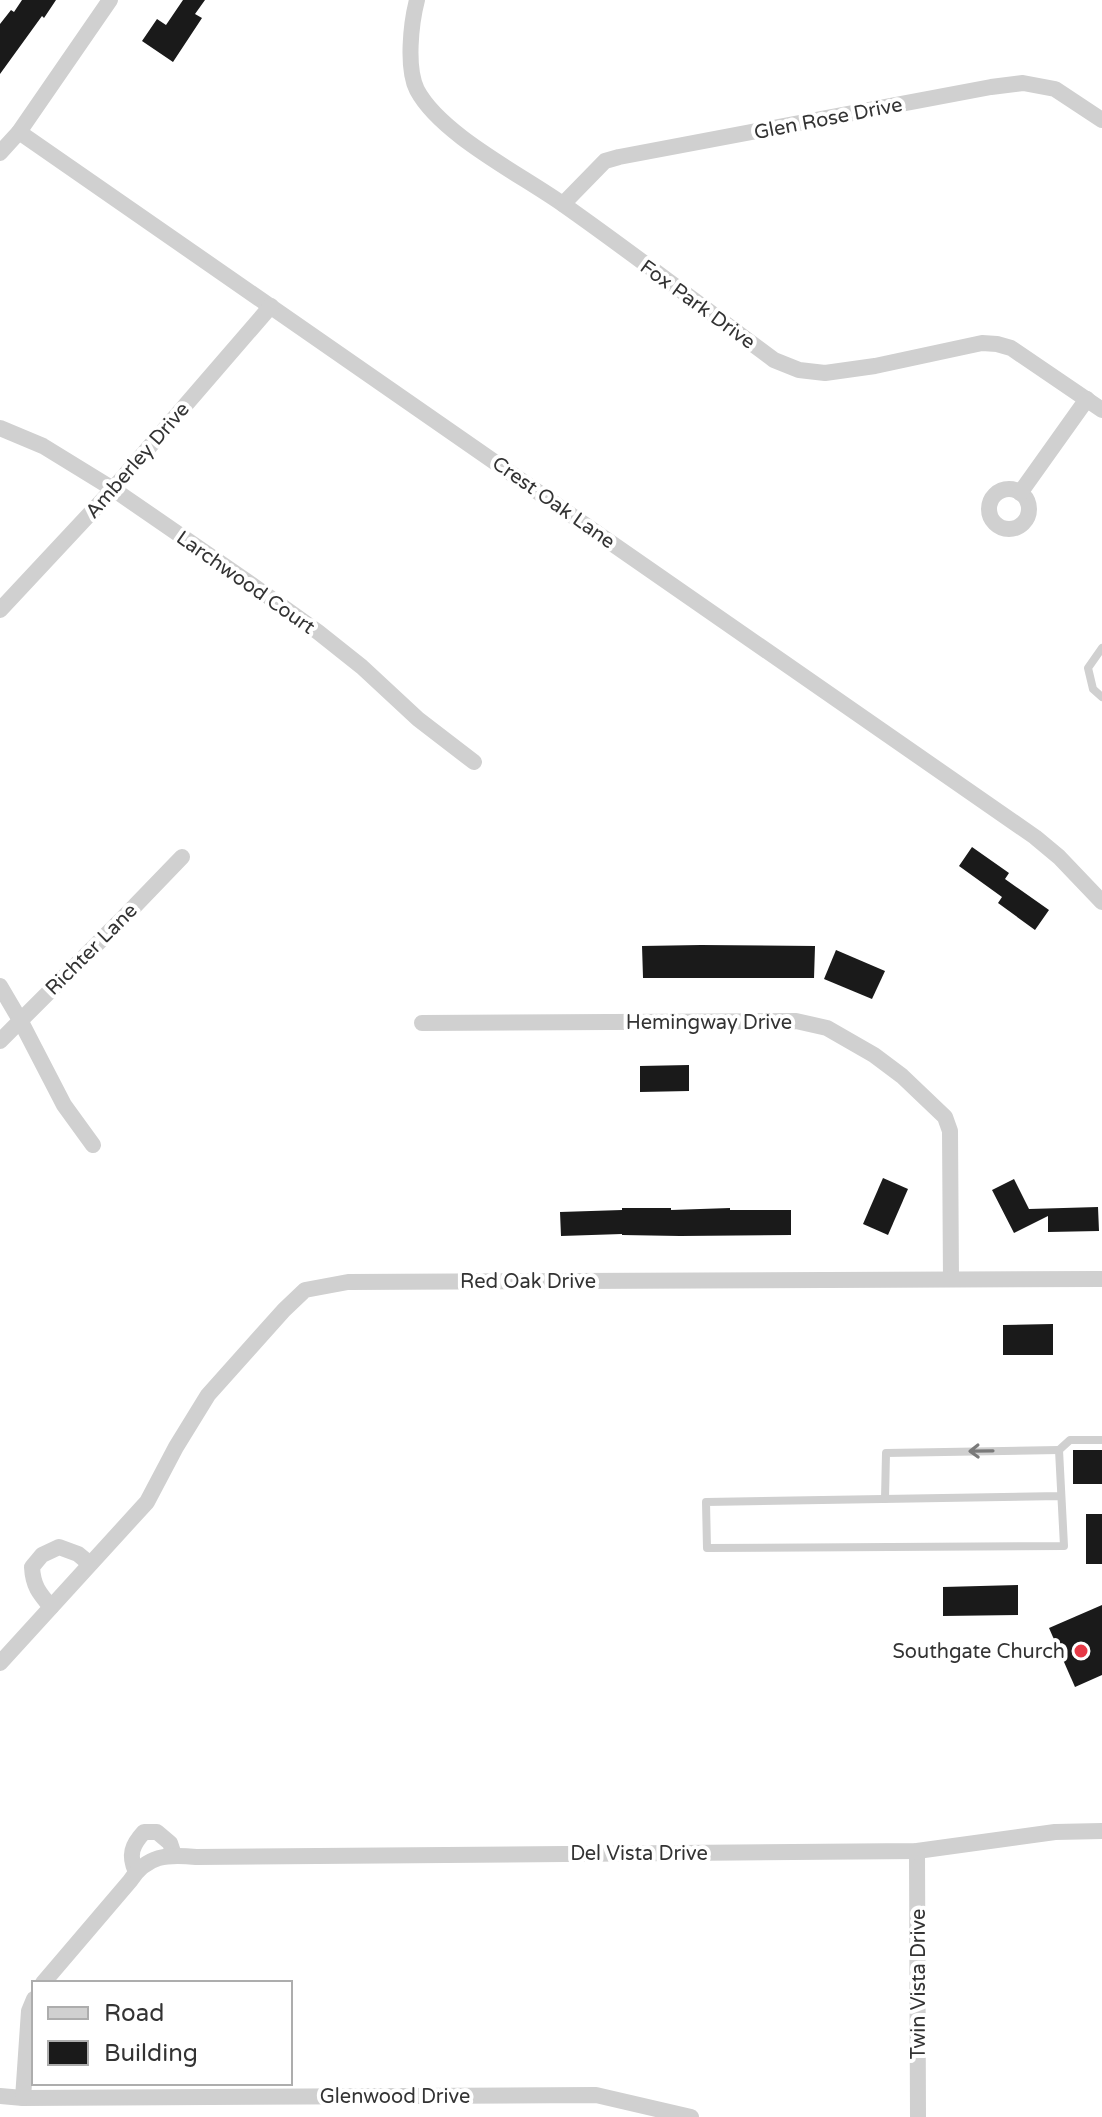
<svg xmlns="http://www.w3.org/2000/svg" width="1102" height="2117" font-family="'Varela Round',sans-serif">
<rect width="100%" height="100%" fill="#fff"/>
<!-- building -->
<g fill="#1a1a1a">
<path d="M 22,0 L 56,0 L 44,18 L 42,16 L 0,74 L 0,24 L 11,10 L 14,12 Z"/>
<path d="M 183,0 L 205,0 L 195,14 L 202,18 L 173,62 L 142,41 L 157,19 L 166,25 Z"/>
<path d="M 972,847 L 1009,873 L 1005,879 L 1049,910 L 1035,930 L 998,903 L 1002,897 L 959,866 Z"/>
<path d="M 701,945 L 815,946 L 814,978 L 643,978 L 642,946 Z"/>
<path d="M 836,950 L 885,971 L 872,999 L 824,979 Z"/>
<path d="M 689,1065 L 689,1091 L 640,1092 L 640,1066 Z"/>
<path d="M 883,1178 L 908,1189 L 888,1235 L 863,1224 Z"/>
<path d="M 1014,1179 L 1029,1209 L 1098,1207 L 1099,1231 L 1048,1232 L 1048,1216 L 1014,1233 L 992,1190 Z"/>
<path d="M 622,1208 L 671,1208 L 671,1210 L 730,1208 L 730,1210 L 791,1210 L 791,1235 L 680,1236 L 622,1235 L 622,1234 L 561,1236 L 560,1212 L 622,1210 Z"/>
<path d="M 1053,1324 L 1053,1355 L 1003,1355 L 1003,1325 Z"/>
<rect x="1073" y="1450" width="29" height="34"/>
<rect x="1086" y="1514" width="16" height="50"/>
<path d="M 1018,1585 L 1018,1615 L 943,1616 L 943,1587 Z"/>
<path d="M 1102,1605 L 1102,1675 L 1075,1687 L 1049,1628 Z"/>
</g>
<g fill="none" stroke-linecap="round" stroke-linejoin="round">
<!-- service -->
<g stroke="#d0d0d0" stroke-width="8">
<path d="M 1102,648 L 1088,668 L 1093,689 L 1102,697"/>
<path d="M 1061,1496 L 706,1502 L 707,1548 L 1064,1546 L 1059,1450 L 1070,1440 L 1102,1440"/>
<path d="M 885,1499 L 886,1453 L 1059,1450"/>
</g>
<!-- minor -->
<g stroke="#d0d0d0" stroke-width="16">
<path d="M 417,0 C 411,23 406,68 417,90 C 441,135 522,175 564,205 C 635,255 704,308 774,360 L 799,370 L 825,373 L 875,366 L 982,343 L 997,344 L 1011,348 L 1102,410"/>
<path d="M 19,132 L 1035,837 L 1059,857 L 1102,902"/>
<path d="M 0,153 L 19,132 L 110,0"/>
<path d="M 563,204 L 605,161 L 619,157 L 991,87 L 1023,83 L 1055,89 L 1102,120"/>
<path d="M 0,428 L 43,446 L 113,489 L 248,582 L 318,632 L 362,667 L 418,719 L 474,762"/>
<circle cx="1009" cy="509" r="20"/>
<path d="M 1020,493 L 1087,399"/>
<path d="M 0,610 L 113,489 L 271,306"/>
<path d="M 0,986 L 20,1020 L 64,1105 L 93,1145"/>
<path d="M 422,1023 L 796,1021 L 827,1028 L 874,1055 L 902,1076 L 945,1117 L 950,1131 L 951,1279"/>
<path d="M 0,1041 L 128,913 L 182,857"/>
<path d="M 51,1607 C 39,1593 33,1586 32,1567 L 42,1555 L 59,1547 L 78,1554 L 90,1564"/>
<path d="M 0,1663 L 147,1502 L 176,1447 L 208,1395 L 284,1310 L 305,1290 L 348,1282 L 1102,1279"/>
<path d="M 917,1851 L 918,2117"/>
<path d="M 136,1872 C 128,1855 132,1845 144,1832 L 157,1832 L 170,1843 L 174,1855"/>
<path d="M 43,1983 L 130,1881 C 147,1855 167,1854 196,1857 L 917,1851 L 1055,1832 L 1102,1831"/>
<path d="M 0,2096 L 23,2098 L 596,2095 L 691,2117"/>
<path d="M 23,2098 L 29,2011 L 34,1999"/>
</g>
</g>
<!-- one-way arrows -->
<defs><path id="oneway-shaft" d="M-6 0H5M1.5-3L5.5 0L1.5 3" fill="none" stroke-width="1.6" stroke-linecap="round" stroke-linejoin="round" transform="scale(2)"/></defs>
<use stroke="#7a7a7a" href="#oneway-shaft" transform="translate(981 1451) rotate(179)"/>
<!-- markers -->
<circle fill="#e63946" stroke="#fff" stroke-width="3" cx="1081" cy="1651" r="8"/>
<g text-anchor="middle" stroke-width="8" stroke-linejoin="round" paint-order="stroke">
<!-- street labels -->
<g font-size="20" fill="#333" stroke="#fff">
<text transform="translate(828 118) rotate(-11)" y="7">Glen Rose Drive</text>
<text transform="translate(698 304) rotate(36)" y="7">Fox Park Drive</text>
<text transform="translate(137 460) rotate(-49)" y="7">Amberley Drive</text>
<text transform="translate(554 502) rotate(35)" y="7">Crest Oak Lane</text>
<text transform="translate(246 582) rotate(35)" y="7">Larchwood Court</text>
<text transform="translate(91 949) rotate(-45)" y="7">Richter Lane</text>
<text x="709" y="1029">Hemingway Drive</text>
<text x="528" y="1288">Red Oak Drive</text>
<text x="639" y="1860">Del Vista Drive</text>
<text transform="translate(918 1984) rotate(-90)" y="7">Twin Vista Drive</text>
<text x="395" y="2103">Glenwood Drive</text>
</g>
<!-- poi labels -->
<g font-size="20" fill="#333" stroke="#fff" text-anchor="end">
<text x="1065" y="1658">Southgate Church</text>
</g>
</g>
<!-- legend -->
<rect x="32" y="1981" width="260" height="104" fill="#ffffff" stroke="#adadad" stroke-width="2"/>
<rect x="48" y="2007" width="40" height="12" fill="#d0d0d0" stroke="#adadad" stroke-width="2"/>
<text x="104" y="2021" font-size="24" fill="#333333">Road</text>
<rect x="48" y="2041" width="40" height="24" fill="#1a1a1a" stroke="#adadad" stroke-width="2"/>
<text x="104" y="2061" font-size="24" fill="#333333">Building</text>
</svg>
